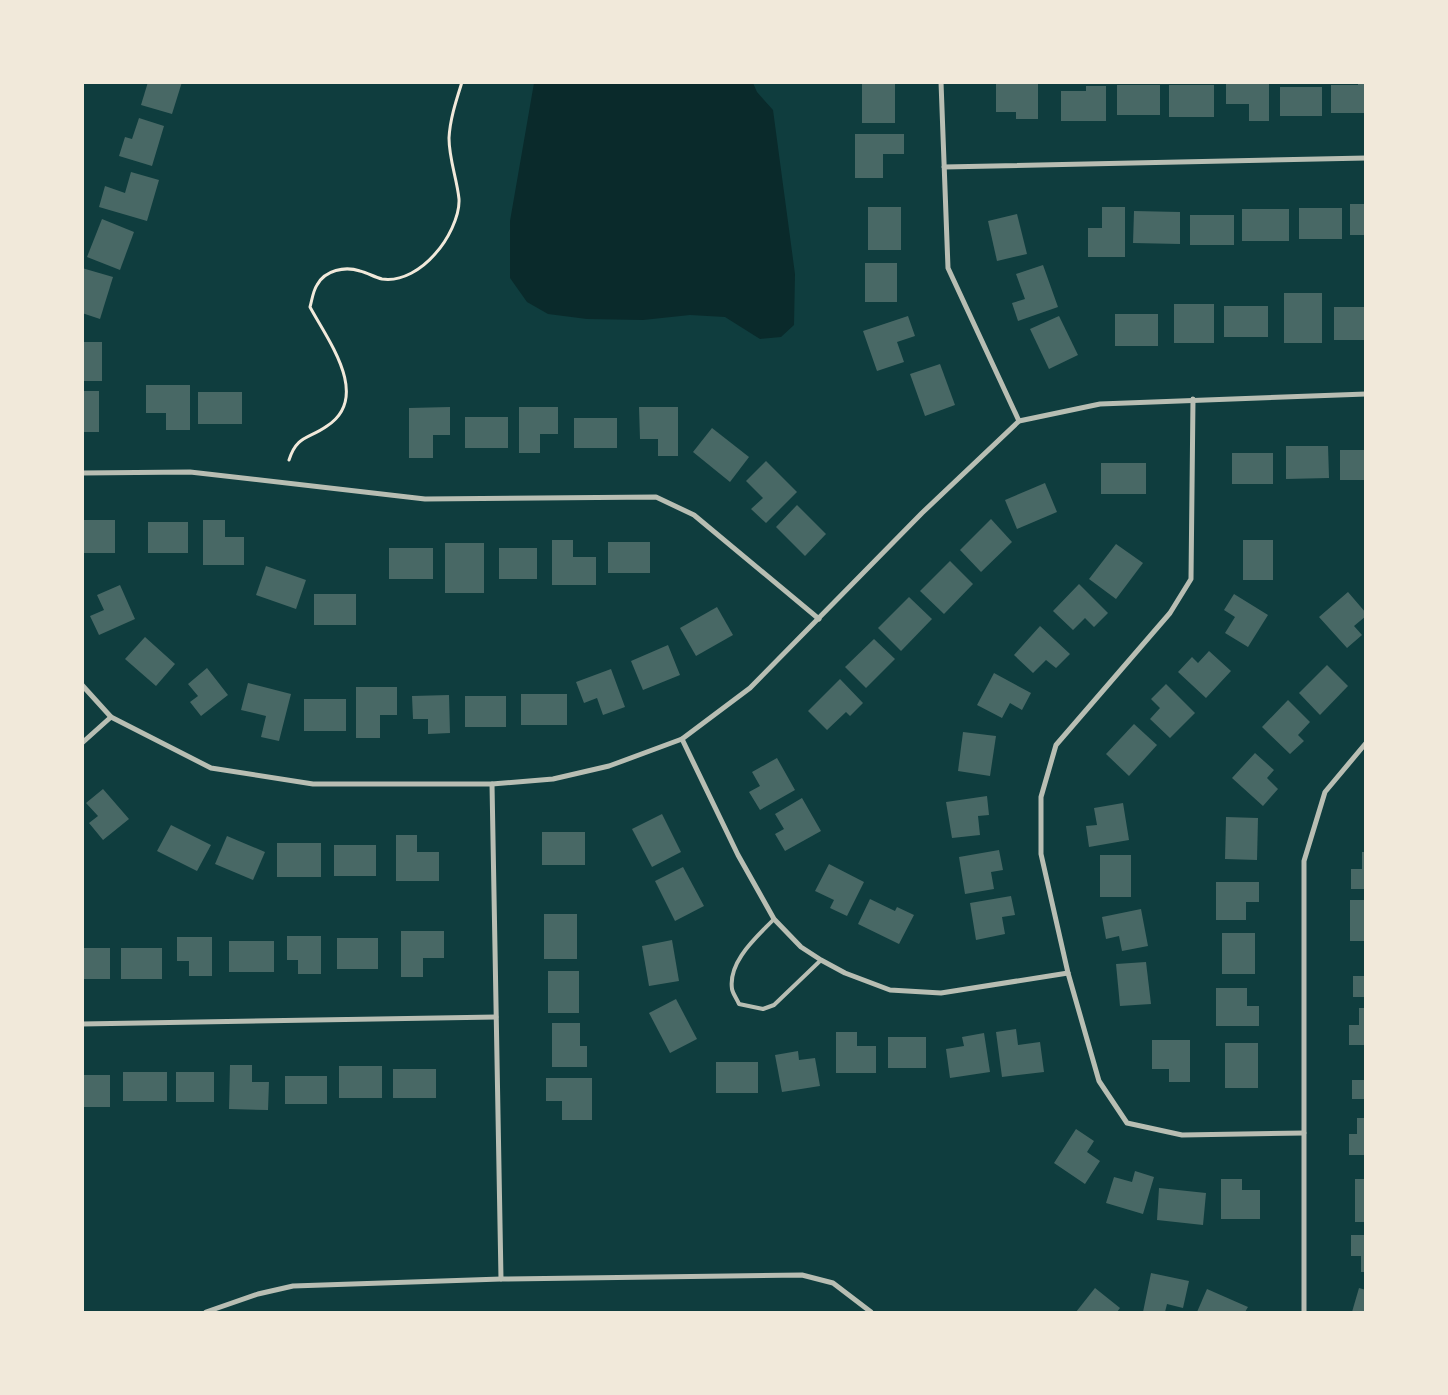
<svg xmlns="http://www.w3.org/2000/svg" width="1448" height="1395" font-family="Cabin,sans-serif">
<rect width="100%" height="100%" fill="#0f3d3e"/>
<!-- water -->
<path fill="#0a2a2b" d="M 534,83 L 753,83 L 757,92 L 773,110 L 795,274 L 794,325 L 781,337 L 760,339 L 725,317 L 690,315 L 643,320 L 587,319 L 548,314 L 527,302 L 510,278 L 510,221 Z"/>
<!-- building -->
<g fill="#486865">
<path d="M 148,82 L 182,82 L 172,114 L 141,105 Z"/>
<rect x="862" y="82" width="33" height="41"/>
<path d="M 1226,82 L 1269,82 L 1269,121 L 1249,121 L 1249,104 L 1226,104 Z"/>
<path d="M 1358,82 L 1366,82 L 1366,113 L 1331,113 L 1331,85 L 1358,85 Z"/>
<path d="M 996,83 L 1038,83 L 1038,119 L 1016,119 L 1016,112 L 996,112 Z"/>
<rect x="1117" y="85" width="43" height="30"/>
<rect x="1169" y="85" width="45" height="32"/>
<path d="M 1086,86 L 1106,86 L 1106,121 L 1061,121 L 1061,91 L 1086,91 Z"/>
<rect x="1280" y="87" width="42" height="29"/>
<path d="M 139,118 L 164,126 L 152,166 L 119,156 L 125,137 L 132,139 Z"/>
<path d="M 855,134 L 904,134 L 904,154 L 883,154 L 883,178 L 855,178 Z"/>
<path d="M 131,172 L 159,180 L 147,221 L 99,207 L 105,186 L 125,193 Z"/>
<rect x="1350" y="204" width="16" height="31"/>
<rect x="868" y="207" width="33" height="43"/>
<path d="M 1102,207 L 1125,207 L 1125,257 L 1088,257 L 1088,228 L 1102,228 Z"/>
<rect x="1299" y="208" width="43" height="31"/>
<rect x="1242" y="209" width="47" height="32"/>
<path d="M 1134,211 L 1180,212 L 1180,244 L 1133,243 Z"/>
<path d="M 1017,214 L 1027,254 L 997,261 L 988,221 Z"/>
<rect x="1190" y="215" width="44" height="30"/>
<path d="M 102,219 L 134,232 L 120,270 L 87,257 Z"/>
<rect x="865" y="263" width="32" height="39"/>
<path d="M 1043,265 L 1058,307 L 1018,321 L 1012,303 L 1025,299 L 1016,274 Z"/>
<path d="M 82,268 L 113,277 L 100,319 L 82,313 Z"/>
<rect x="1284" y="293" width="38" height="50"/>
<rect x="1174" y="304" width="40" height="39"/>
<rect x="1224" y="306" width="44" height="31"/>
<rect x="1334" y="307" width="32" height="33"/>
<rect x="1115" y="314" width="43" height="32"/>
<path d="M 908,316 L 915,336 L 897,342 L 904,362 L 877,371 L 863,331 Z"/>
<path d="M 1059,316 L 1078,355 L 1049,369 L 1030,329 Z"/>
<rect x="82" y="342" width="20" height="39"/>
<path d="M 940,364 L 955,405 L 925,416 L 910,374 Z"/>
<path d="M 146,385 L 190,385 L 190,430 L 166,430 L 166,413 L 146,413 Z"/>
<rect x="82" y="391" width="17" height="41"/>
<rect x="198" y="392" width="44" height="32"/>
<path d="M 450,407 L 450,435 L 433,435 L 433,458 L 409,458 L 409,408 Z"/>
<path d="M 519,407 L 558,407 L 558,434 L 540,434 L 540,453 L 519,453 Z"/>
<path d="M 639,407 L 678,407 L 678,456 L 658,456 L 658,439 L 640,439 Z"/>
<rect x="465" y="417" width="43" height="31"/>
<rect x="574" y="418" width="43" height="30"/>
<path d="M 712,428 L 749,457 L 730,482 L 693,452 Z"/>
<path d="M 1286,446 L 1328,446 L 1329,478 L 1286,479 Z"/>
<rect x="1340" y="450" width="26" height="30"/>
<rect x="1232" y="453" width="41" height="31"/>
<path d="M 766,461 L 797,492 L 766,523 L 751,509 L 763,498 L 746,481 Z"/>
<rect x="1101" y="463" width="45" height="31"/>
<path d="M 1045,483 L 1057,512 L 1017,529 L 1005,500 Z"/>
<path d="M 797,505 L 826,534 L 805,556 L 776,527 Z"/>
<path d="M 991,519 L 1012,542 L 981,572 L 960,550 Z"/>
<rect x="82" y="520" width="33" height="33"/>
<path d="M 203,520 L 225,520 L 225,537 L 244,537 L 244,565 L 203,565 Z"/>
<rect x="148" y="522" width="40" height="31"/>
<path d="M 552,540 L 573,540 L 573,557 L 596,557 L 596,585 L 552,585 Z"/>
<rect x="1243" y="540" width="30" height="40"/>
<rect x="608" y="542" width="42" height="31"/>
<rect x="445" y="543" width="39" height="50"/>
<path d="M 1116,544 L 1143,563 L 1116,599 L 1089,579 Z"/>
<rect x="389" y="548" width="44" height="31"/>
<rect x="499" y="548" width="38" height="31"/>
<path d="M 950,561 L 973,584 L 944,614 L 920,591 Z"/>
<path d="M 266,566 L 306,580 L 296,609 L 256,595 Z"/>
<path d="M 1079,584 L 1108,613 L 1094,627 L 1085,618 L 1073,630 L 1053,611 Z"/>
<path d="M 120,585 L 135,619 L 99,635 L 90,616 L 104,610 L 97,595 Z"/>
<path d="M 1348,592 L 1366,613 L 1366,616 L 1354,626 L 1362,635 L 1347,648 L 1319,617 Z"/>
<rect x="314" y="594" width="42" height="31"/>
<path d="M 1234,594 L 1268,615 L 1248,647 L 1225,633 L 1235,617 L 1224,610 Z"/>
<path d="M 909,597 L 932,619 L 901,651 L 878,628 Z"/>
<path d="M 717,607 L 733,635 L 696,656 L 680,628 Z"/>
<path d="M 1040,626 L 1070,654 L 1056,668 L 1046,660 L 1033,673 L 1014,655 Z"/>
<path d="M 145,637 L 175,664 L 156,686 L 125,659 Z"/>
<path d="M 874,639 L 895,659 L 866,688 L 845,667 Z"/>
<path d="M 668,645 L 680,675 L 643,690 L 631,661 Z"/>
<path d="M 1209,651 L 1231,671 L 1206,698 L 1178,672 L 1192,657 L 1198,663 Z"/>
<path d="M 1327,665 L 1348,686 L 1320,715 L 1299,693 Z"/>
<path d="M 207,668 L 228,695 L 201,716 L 190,702 L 198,696 L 188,684 Z"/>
<path d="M 611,669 L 625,707 L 603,715 L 597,698 L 584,703 L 576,682 Z"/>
<path d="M 994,673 L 1031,693 L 1022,710 L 1010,703 L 1002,718 L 977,705 Z"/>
<path d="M 840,679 L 863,703 L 850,716 L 846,712 L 827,730 L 808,711 Z"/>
<path d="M 248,683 L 291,694 L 279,741 L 261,737 L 266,716 L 241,710 Z"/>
<path d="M 1166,684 L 1195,713 L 1170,738 L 1150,719 L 1160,708 L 1151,699 Z"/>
<path d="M 356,687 L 397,687 L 397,715 L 380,715 L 380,738 L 356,738 Z"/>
<rect x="521" y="694" width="46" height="31"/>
<path d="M 449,695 L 450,733 L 428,734 L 428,719 L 413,719 L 412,696 Z"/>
<rect x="465" y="696" width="41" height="31"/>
<rect x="304" y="699" width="42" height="32"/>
<path d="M 1288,700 L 1310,722 L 1298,735 L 1304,741 L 1290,754 L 1262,727 Z"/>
<path d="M 1134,724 L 1157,745 L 1129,776 L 1106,754 Z"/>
<path d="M 963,732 L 996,736 L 990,776 L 958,771 Z"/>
<path d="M 1255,753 L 1274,770 L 1267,778 L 1278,789 L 1263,806 L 1232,778 Z"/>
<path d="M 777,758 L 795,790 L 760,810 L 749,792 L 760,786 L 752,772 Z"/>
<path d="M 103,789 L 129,819 L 103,840 L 89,823 L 98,816 L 86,803 Z"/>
<path d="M 987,796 L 989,815 L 978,816 L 980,835 L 952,838 L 946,802 Z"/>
<path d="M 802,798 L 821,831 L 785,851 L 775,834 L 784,829 L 775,814 Z"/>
<path d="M 1123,803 L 1129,840 L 1089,847 L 1086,826 L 1097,825 L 1094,808 Z"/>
<path d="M 662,814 L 681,852 L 652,867 L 632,829 Z"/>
<path d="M 1226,817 L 1258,818 L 1257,860 L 1225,859 Z"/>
<path d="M 171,825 L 211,845 L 197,871 L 157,851 Z"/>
<rect x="542" y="832" width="43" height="33"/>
<path d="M 396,835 L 417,835 L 417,852 L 439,852 L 439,881 L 396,881 Z"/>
<path d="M 227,836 L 265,852 L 253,880 L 215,864 Z"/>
<rect x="277" y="843" width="44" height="34"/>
<rect x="334" y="845" width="42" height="31"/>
<path d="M 999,850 L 1003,870 L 991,872 L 994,889 L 965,894 L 959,857 Z"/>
<path d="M 1362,852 L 1366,852 L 1366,889 L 1351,889 L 1351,869 L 1362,869 Z"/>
<rect x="1100" y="855" width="31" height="42"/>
<path d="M 829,864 L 864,882 L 847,916 L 830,908 L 834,900 L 815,891 Z"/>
<path d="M 683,867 L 704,906 L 675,921 L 655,881 Z"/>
<path d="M 1216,882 L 1259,882 L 1259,902 L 1246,902 L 1246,920 L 1216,920 Z"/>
<path d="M 1011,896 L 1015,915 L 1002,917 L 1005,934 L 976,940 L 970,903 Z"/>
<path d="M 870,899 L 895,911 L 897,907 L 914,915 L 899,944 L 858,924 Z"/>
<rect x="1350" y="900" width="16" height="41"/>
<path d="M 1141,909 L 1148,946 L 1122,951 L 1119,936 L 1106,939 L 1102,917 Z"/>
<rect x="544" y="914" width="33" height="45"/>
<path d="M 401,931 L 444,931 L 444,958 L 423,958 L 423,977 L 401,977 Z"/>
<rect x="1222" y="933" width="33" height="41"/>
<path d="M 287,936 L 321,936 L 321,974 L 298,974 L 298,960 L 287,960 Z"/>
<path d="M 177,937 L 212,937 L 212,976 L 189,976 L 189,961 L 177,961 Z"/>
<rect x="337" y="938" width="41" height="31"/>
<path d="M 672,940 L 679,981 L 649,986 L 642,946 Z"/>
<rect x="229" y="941" width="45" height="31"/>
<rect x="82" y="948" width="28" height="31"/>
<rect x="121" y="948" width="41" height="31"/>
<path d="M 1146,962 L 1151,1004 L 1120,1006 L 1116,964 Z"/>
<rect x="548" y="971" width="31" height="42"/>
<rect x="1353" y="976" width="13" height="21"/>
<path d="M 1216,988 L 1247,988 L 1247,1006 L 1259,1006 L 1259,1026 L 1216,1026 Z"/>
<path d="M 676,999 L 697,1039 L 670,1053 L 649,1013 Z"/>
<path d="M 1359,1008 L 1366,1008 L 1366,1045 L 1349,1045 L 1349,1025 L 1359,1025 Z"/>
<path d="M 552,1023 L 580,1023 L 580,1046 L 587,1046 L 587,1067 L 552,1067 Z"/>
<path d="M 1016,1029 L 1018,1045 L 1040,1042 L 1044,1072 L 1002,1077 L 996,1032 Z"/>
<path d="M 836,1032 L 857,1032 L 857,1046 L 876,1046 L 876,1073 L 836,1073 Z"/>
<path d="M 984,1033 L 990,1072 L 950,1078 L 946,1049 L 964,1046 L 962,1037 Z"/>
<rect x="888" y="1037" width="38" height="31"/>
<path d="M 1152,1040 L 1190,1040 L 1190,1082 L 1169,1082 L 1169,1069 L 1152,1069 Z"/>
<rect x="1225" y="1043" width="33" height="45"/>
<path d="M 798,1051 L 799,1060 L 815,1058 L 820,1086 L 782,1092 L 775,1055 Z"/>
<rect x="716" y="1062" width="42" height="31"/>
<path d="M 230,1065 L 252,1065 L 252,1082 L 269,1082 L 268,1110 L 229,1109 Z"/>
<rect x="339" y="1066" width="43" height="32"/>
<rect x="393" y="1069" width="43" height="29"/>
<rect x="123" y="1072" width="44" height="29"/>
<rect x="176" y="1072" width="38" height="30"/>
<rect x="82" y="1075" width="28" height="32"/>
<rect x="285" y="1076" width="42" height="28"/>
<path d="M 546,1078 L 592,1078 L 592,1120 L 562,1120 L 562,1101 L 546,1101 Z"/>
<rect x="1352" y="1080" width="14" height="19"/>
<path d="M 1357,1118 L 1366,1118 L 1366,1155 L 1349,1155 L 1349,1134 L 1357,1134 Z"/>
<path d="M 1076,1129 L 1094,1141 L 1087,1152 L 1100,1161 L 1085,1184 L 1054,1163 Z"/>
<path d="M 1135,1171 L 1154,1177 L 1143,1214 L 1106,1203 L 1114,1177 L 1132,1182 Z"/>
<path d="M 1221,1179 L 1242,1179 L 1242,1190 L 1260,1190 L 1260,1219 L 1221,1219 Z"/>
<rect x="1355" y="1179" width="11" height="43"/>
<path d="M 1159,1188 L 1206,1193 L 1203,1225 L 1157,1220 Z"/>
<path d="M 1351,1235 L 1366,1235 L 1366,1272 L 1361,1272 L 1361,1256 L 1351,1256 Z"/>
<path d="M 1151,1273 L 1189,1281 L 1183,1308 L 1167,1304 L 1165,1312 L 1143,1312 Z"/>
<path d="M 1095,1288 L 1120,1308 L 1117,1312 L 1076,1312 Z"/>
<path d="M 1359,1288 L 1366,1290 L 1366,1312 L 1352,1312 Z"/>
<path d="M 1207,1289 L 1248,1307 L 1245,1312 L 1197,1312 Z"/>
</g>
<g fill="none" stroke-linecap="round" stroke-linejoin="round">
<!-- path -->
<path stroke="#f1e9da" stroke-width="3" d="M 289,460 C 297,435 309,439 327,426 C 372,397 327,339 310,307 C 312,300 313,291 317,285 C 325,270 345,266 360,271 C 368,273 374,277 382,279 C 402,282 422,269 435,254 C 447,241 460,217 459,199 C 457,179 449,159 449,138 C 450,119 456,101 462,82"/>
<!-- service -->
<path stroke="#b8beb3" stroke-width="4" d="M 774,919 C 757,937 728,961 732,989 C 733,994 737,999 739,1004 L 763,1009 L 774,1005 L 821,960"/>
<!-- minor -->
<g stroke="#b8beb3" stroke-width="5">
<path d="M 941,82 L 948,268 L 1019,421"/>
<path d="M 944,167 L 1366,158"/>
<path d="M 1193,399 L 1191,579 L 1170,613 L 1056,745 L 1041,797 L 1041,854 L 1068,973 L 1099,1081 L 1127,1123 L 1182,1135 L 1304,1133"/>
<path d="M 82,473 L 190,472 L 425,499 L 656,497 L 694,515 L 819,619"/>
<path d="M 82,685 L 111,717 L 211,768 L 313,784 L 492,784 L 553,779 L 609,766 L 682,739 L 750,688 L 922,513 L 1019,421 L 1100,404 L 1366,394"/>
<path d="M 682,739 L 738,855 L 774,919 L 801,947 L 821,960 L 845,973 L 890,990 L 941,993 L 1068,973"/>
<path d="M 82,743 L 111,717"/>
<path d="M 492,784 L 501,1279"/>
<path d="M 82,1024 L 496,1017"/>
<path d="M 206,1312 L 258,1294 L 293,1286 L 501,1279 L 802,1275 L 833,1283 L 871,1312"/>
<path d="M 1304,1312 L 1304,861 L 1325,792 L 1366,743"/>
</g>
</g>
<!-- border -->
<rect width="1448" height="1395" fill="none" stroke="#f1e9da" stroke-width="168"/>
</svg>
